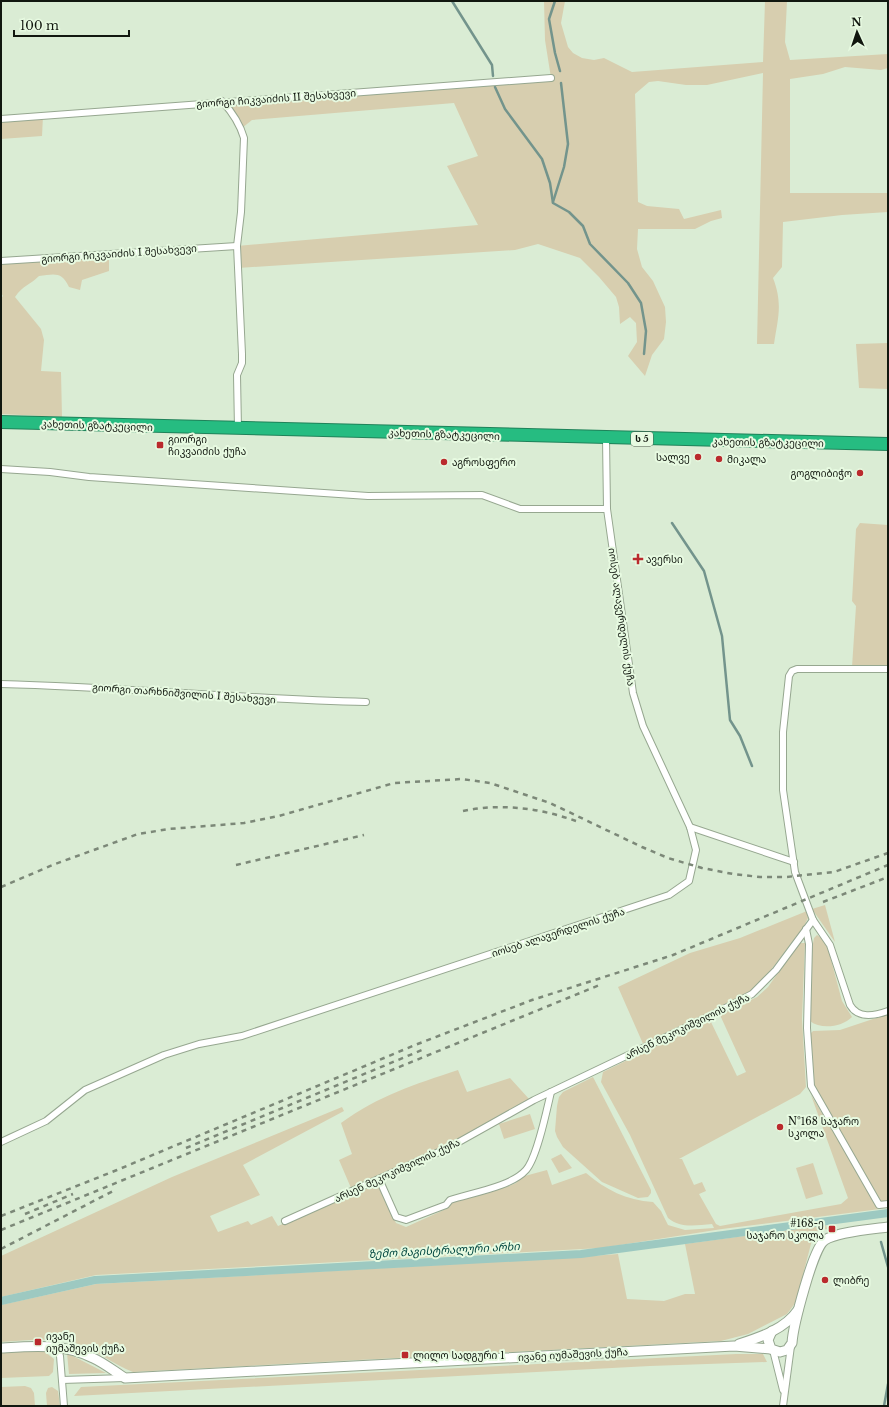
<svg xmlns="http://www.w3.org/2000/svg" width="889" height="1407" font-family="'Libre Baskerville','Noto Sans Georgian',serif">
<rect width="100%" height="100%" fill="#daecd4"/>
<!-- green -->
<g fill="#d7ceaf">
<path d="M 544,1 L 565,1 L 561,23 L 568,47 L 573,53 L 582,58 L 594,60 L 604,58 L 632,72 L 763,62 L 765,1 L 787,1 L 785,42 L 790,60 L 888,54 L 888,68 L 881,70 L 845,67 L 823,74 L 790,79 L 790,193 L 888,193 L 888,212 L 842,215 L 783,222 L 782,267 L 773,278 C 783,304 778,317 774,344 L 757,344 L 763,73 L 707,85 L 686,85 L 658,81 L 649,82 L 635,94 L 638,202 L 647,206 L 679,209 L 684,219 L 721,210 L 722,218 L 711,221 L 695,229 L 638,229 L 637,249 L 642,267 L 653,281 L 665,307 L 666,322 L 664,339 L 652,355 L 645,376 L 628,356 L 637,342 L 636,323 L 630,317 L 620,324 L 619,307 L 616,297 L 599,277 L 580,258 L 538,244 L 515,250 L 238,268 L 237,246 L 478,225 L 447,166 L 478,156 L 454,103 L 252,120 L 242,128 L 222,101 L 551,78 L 545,40 Z"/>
<path d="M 43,116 L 42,136 L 1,139 L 1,119 Z"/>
<path d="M 109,254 L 109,271 L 82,280 L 80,290 L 69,287 C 62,271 54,274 39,276 C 30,285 23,285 15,297 L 41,329 L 44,340 L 41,371 L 61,372 L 62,417 L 1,414 L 1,298 L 3,296 L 1,293 L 1,261 Z"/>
<path d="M 888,343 L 888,389 L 859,388 L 856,344 Z"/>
<path d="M 860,523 L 888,525 L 888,666 L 852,667 L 856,606 L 852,601 L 856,529 Z"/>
<path d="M 825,905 L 835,942 L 812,909 Z"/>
<path d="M 807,911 L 808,918 L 803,928 L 760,984 L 750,991 L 644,1046 L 618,987 L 690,953 L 740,938 Z"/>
<path d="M 817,935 L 826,941 L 842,1001 L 852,1017 C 842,1027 821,1030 810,1021 L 812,949 L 814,938 Z"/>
<path d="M 799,943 L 805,943 L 802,1019 L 806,1087 L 800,1094 L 679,1159 L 682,1159 L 694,1185 L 702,1182 L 706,1191 L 699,1194 L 716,1224 L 720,1226 L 841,1204 L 848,1198 L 811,1095 L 880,1209 L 722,1229 L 601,1248 L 96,1275 L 1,1297 L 1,1256 L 172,1177 L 342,1107 L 344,1111 L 243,1165 L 260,1195 L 210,1216 L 218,1232 L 248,1221 L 251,1225 L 272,1216 L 278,1226 L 377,1183 L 396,1223 L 406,1227 L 446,1209 L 451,1202 L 509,1186 L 516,1183 L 521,1177 L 547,1170 L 552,1185 L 586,1173 C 606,1190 626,1200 653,1202 L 661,1211 L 668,1225 L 685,1230 L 714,1228 L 712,1224 C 697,1225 681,1229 668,1218 L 630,1135 L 601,1082 L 603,1072 L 710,1020 L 737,1076 L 746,1072 L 720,1015 L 757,997 L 768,987 Z"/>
<path d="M 888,1014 L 888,1203 L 882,1203 L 813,1085 L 809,1035 L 813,1031 L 840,1030 Z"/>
<path d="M 458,1070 L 467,1092 L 510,1078 L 530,1100 L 460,1140 L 351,1188 L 339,1160 L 352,1154 L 341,1123 C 380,1095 413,1085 458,1070 Z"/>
<path d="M 593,1077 L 651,1190 L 651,1193 L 648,1197 L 638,1198 L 602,1182 L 563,1147 L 557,1137 L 555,1131 L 557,1106 L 559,1097 L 563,1092 Z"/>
<path d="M 530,1114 L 535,1129 L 504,1139 L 499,1124 Z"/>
<path d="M 561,1154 L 572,1168 L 559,1173 L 551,1159 Z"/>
<path d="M 813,1163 L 823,1194 L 806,1199 L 796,1168 Z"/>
<path d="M 826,1225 L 827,1229 L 819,1230 L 813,1236 L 796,1302 L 787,1314 L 748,1334 L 721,1341 L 133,1372 C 114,1365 97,1350 78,1344 C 54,1336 25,1341 1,1342 L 1,1305 L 96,1284 L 566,1258 L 618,1254 L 627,1299 L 664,1301 L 685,1294 L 695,1294 L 685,1244 Z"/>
<path d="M 36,1351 L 45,1352 L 54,1359 L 53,1372 L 49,1376 L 1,1378 L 1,1352 Z"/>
<path d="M 67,1353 L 106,1373 L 69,1374 Z"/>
<path d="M 736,1354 L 763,1354 L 767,1362 L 650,1366 L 74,1396 L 81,1387 Z"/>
<path d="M 25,1386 L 31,1388 L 34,1393 L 35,1406 L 1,1406 L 1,1387 Z"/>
<path d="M 52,1387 L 58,1391 L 60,1406 L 47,1406 L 46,1393 L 48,1388 Z"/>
</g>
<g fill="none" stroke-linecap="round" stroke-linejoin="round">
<!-- stream -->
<g stroke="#73948c" stroke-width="2.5">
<path d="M 452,1 L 492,65 L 493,76"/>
<path d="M 555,1 L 549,19 L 555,53 L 560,71"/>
<path d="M 495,87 L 505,109 L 542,159 L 550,183 L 553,203 L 569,212 L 583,226 L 590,244 L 628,283 L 641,303 L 646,331 L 644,354"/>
<path d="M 553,202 L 564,167 L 568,144 L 561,83"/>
<path d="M 672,523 L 704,571 L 722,636 L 730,720 L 740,736 L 752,766"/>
<path d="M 881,1242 L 888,1267"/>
<path d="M 884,1406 L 888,1384"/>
</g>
<!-- canal -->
<path stroke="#9dc9c1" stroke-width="8" d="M 1,1301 L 95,1280 L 581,1254 L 888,1213"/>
<!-- street casing -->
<g stroke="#96a790" stroke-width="8">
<g id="street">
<path d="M 222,101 C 232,112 240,124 244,138 L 241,212 L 237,246 L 242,354 L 242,363 L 237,375 L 238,429"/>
<path d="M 1,119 L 551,78"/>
<path d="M 1,261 L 237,246"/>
<path d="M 1,469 L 50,472 L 89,477 L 368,496 L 482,495 L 520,509 L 607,509"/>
<path d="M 888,669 L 797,669 L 792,671 L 789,676 L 783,732 L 783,790 L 795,872 L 813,920 L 830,945 L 850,1005 C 858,1019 874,1016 888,1011"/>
<path d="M 1,684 C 123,687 244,699 366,702"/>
<path d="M 690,827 L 794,862"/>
<path d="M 806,929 L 809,944 L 807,1028 L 811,1086 L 879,1205 L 888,1204"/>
<path d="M 1,1142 L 46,1121 L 85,1090 L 164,1055 L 199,1044 L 242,1036 L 669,895 L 689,881 L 696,850 L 690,827 L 643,726 L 633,693 L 607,509 L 606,438"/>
<path d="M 379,1179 L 396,1217 L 406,1220 L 446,1205 L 450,1200 C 471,1193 511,1187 526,1170 C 537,1158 547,1109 551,1092"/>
<path d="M 285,1221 L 450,1147 L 534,1100 L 714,1014 L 752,994 L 776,970 L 813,920"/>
<path d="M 56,1346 L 60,1356 L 64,1406"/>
<path d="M 773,1350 L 783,1390"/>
<path d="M 62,1380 L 125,1378"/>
<path d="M 783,1406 L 791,1346"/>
</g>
</g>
<!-- secondary casing -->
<g stroke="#96a790" stroke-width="11">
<g id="secondary">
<path d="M 772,1331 L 768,1340 L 771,1349 L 780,1352 L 787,1350 L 792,1343 C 793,1327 813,1247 825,1240 C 837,1232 873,1229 888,1227"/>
<path d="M 739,1344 C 761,1337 785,1329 798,1310"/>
<path d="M 1,1348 C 33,1346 63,1343 93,1358 C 104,1363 114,1371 125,1378 L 734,1346 L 771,1349"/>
</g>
</g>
<!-- highway casing -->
<g stroke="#1f8259" stroke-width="14">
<path id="highway" d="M 1,422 L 888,444"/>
</g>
<!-- street -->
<use href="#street" stroke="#fff" stroke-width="6"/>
<!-- secondary -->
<use href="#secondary" stroke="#fff" stroke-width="9"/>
<!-- highway -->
<use href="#highway" stroke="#26bc81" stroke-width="12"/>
<!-- rail -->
<g stroke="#7c8878" stroke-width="2.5" stroke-dasharray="5 5" stroke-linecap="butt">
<path d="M 463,811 C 502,803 539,808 576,821"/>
<path d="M 236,865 L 364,835"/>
<path d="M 1,887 L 55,864 L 138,834 L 169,829 L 244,823 L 279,816 L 394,783 L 462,779 L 490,783 L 550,803 L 642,847 L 668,858 L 702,868 L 733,874 L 760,877 L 786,877 L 834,872 L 888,853"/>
<path d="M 823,902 L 888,877"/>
<path d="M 186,1148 L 422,1050"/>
<path d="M 25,1214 L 73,1194"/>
<path d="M 1,1216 L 117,1170 L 415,1045 L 532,1000 L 673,955 L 888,865"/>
<path d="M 1,1230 L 602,984"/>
<path d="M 1,1249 L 113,1191"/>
</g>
</g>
<!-- markers -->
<g fill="#ba2a2d" stroke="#e7fae1" stroke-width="1.5">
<rect x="156" y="441" width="8" height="8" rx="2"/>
<circle cx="698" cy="457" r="4"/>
<circle cx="719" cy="459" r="4"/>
<circle cx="444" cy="462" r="4"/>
<circle cx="860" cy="473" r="4"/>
<path d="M636 553h4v4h4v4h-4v4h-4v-4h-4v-4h4z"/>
<circle cx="780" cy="1127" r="4"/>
<rect x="828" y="1225" width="8" height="8" rx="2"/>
<circle cx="825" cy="1280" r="4"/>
<rect x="34" y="1338" width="8" height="8" rx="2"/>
<rect x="401" y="1351" width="8" height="8" rx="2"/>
</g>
<g text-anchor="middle" stroke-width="4" stroke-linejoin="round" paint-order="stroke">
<!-- shield labels -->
<rect fill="#e7fae1" stroke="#515b4e" stroke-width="1" x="631" y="432" width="22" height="14" rx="3"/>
<g font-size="9" font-weight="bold" fill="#11170f">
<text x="642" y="442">ს 5</text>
</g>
<!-- street labels -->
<g font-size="10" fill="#11170f" stroke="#e7fae1">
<text transform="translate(276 98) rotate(-4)" y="4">გიორგი ჩიკვაიძის II შესახვევი</text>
<text transform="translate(119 253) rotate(-4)" y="4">გიორგი ჩიკვაიძის I შესახვევი</text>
<text transform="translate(97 425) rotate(2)" y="4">კახეთის გზატკეცილი</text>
<text transform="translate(444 434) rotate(2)" y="4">კახეთის გზატკეცილი</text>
<text transform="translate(768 442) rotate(1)" y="4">კახეთის გზატკეცილი</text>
<text transform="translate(622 617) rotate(82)" y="4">იოსებ ალავერდელის ქუჩა</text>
<text transform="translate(184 693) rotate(4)" y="4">გიორგი თარხნიშვილის I შესახვევი</text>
<text transform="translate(558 932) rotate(-18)" y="4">იოსებ ალავერდელის ქუჩა</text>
<text transform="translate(687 1026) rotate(-26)" y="4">არსენ მეკოკიშვილის ქუჩა</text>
<text transform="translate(397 1170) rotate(-25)" y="4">არსენ მეკოკიშვილის ქუჩა</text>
<text transform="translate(573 1354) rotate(-3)" y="4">ივანე იუმაშევის ქუჩა</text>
</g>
<!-- poi labels -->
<g font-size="10" fill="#11170f" stroke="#e7fae1" text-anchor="start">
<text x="168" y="443">გიორგი<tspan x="168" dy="12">ჩიკვაიძის ქუჩა</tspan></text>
<text x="690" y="461" text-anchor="end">სალვე</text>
<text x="727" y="463">მიკალა</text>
<text x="452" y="466">აგროსფერო</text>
<text x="852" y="477" text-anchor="end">გოგლიბიჭო</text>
<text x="646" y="563">ავერსი</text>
<text x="788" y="1125">№168 საჯარო<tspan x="788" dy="12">სკოლა</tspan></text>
<text x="824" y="1227" text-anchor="end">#168-ე<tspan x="824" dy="12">საჯარო სკოლა</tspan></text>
<text x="833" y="1284">ლიბრე</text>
<text x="46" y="1340">ივანე<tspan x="46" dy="12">იუმაშევის ქუჩა</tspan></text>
<text x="413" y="1359">ლილო სადგური 1</text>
</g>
<!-- water labels -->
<g font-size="11" font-style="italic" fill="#01463f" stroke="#e7fae1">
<text transform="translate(444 1250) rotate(-3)" y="4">ზემო მაგისტრალური არხი</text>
</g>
</g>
<!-- border -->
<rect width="889" height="1407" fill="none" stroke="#11170f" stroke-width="4"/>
<!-- north arrow -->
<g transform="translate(857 32) rotate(357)" stroke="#e7fae1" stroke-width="3" paint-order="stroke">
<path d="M0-3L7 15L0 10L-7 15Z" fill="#11170f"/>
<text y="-6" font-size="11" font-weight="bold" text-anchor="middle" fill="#11170f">N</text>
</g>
<!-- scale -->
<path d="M14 30v6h115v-6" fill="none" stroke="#11170f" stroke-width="2"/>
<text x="20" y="30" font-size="12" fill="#11170f" stroke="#e7fae1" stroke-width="3" paint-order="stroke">100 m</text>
</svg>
